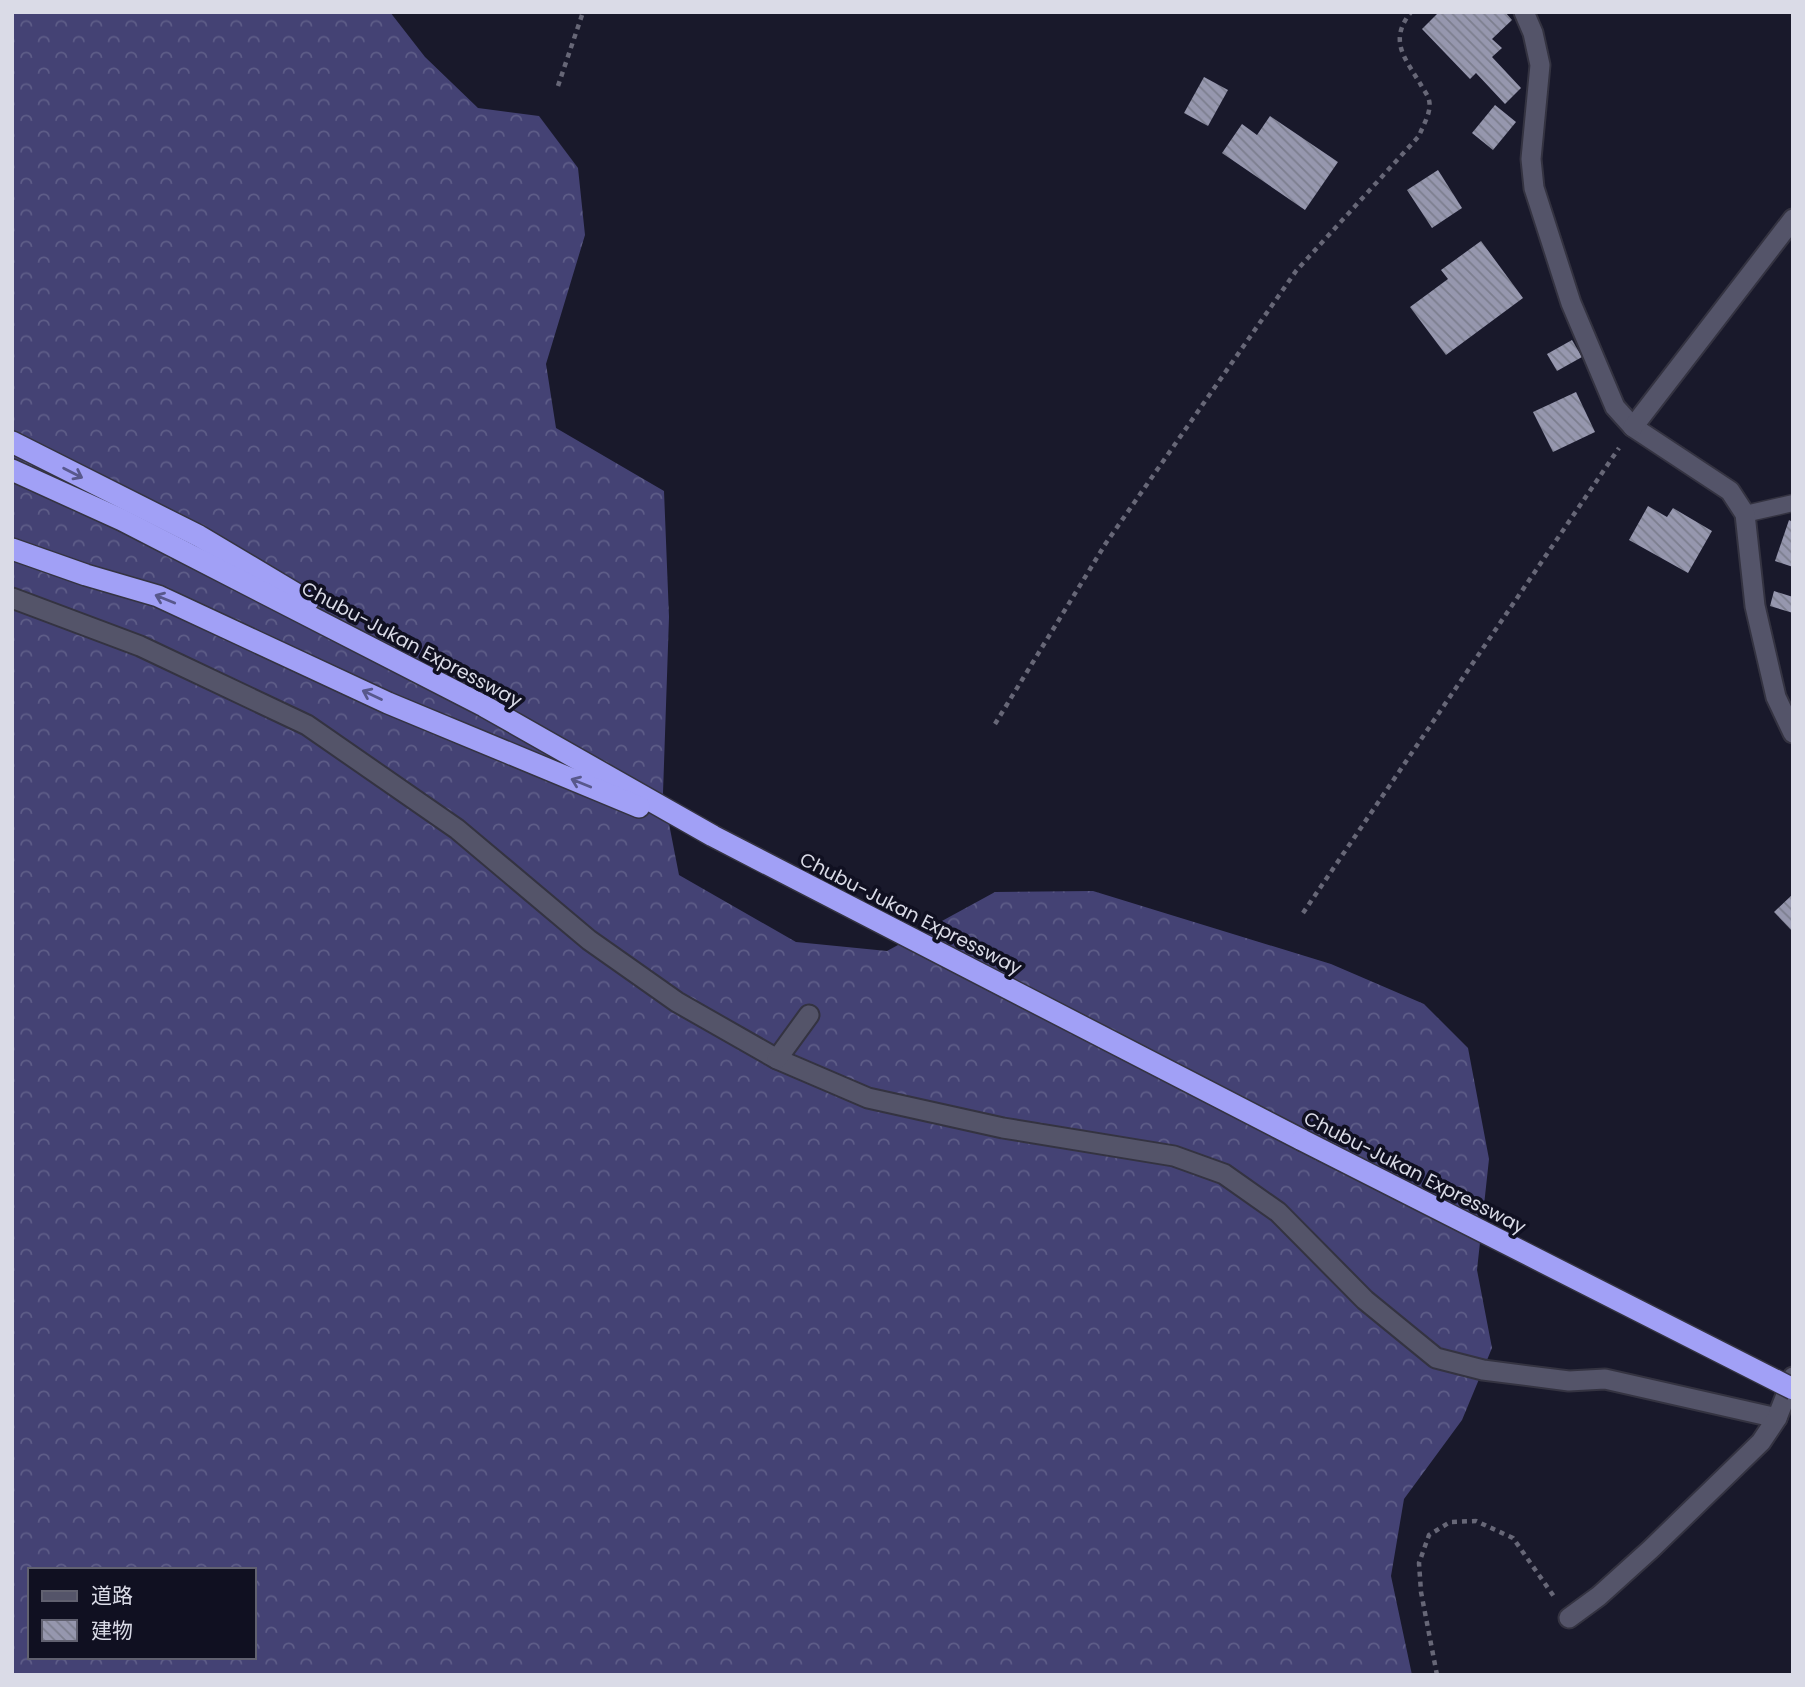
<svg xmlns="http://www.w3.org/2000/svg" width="1805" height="1687" font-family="Poppins,'Noto Sans JP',sans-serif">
<defs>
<pattern id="forest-crowns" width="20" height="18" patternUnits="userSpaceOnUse" patternTransform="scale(1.75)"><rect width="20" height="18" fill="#444274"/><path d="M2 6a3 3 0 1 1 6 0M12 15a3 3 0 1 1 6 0" fill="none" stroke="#5e5d88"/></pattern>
<pattern id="building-back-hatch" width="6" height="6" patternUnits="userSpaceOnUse" patternTransform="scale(1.75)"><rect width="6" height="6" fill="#9697ae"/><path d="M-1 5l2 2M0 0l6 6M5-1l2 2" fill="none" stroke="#7c7e8e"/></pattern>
</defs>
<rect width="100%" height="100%" fill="#19192b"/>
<!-- forest -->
<path fill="url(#forest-crowns)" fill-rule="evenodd" d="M 12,12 L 390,12 L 425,57 L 478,108 L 539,116 L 578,168 L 585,235 L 546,364 L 556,428 L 664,491 L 669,617 L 663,793 L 679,875 L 796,942 L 887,951 L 995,892 L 1093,891 L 1331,964 L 1424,1004 L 1468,1048 L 1489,1159 L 1477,1270 L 1492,1348 L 1462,1420 L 1404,1499 L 1391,1576 L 1412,1675 L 12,1675 ZM 30,1570 L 254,1570 L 254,1657 L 30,1657 Z"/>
<!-- building -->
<g fill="url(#building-back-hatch)">
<path d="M 1439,12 L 1505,12 L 1512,20 L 1492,39 L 1502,48 L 1492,57 L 1521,88 L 1505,104 L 1476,73 L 1470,79 L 1422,29 Z"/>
<path d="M 1204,77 L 1228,90 L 1208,126 L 1184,113 Z"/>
<path d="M 1495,105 L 1516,122 L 1493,150 L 1472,133 Z"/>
<path d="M 1270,116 L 1338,162 L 1305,210 L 1222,153 L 1242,124 L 1257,135 Z"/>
<path d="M 1438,170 L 1462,208 L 1432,228 L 1407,190 Z"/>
<path d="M 1481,241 L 1523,298 L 1446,355 L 1410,307 L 1448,279 L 1441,270 Z"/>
<path d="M 1572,340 L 1582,357 L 1557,371 L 1547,354 Z"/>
<path d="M 1576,392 L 1595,432 L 1553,452 L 1533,412 Z"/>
<path d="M 1648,506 L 1667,517 L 1673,508 L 1712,531 L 1688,573 L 1629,540 Z"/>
<path d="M 1789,520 L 1793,522 L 1793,567 L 1775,561 Z"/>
<path d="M 1774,591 L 1793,597 L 1793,613 L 1770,606 Z"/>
<path d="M 1793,894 L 1793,932 L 1774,912 Z"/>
</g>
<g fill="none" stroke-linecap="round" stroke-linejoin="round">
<!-- service casing -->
<g stroke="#343341" stroke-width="19">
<path id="service" d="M 1745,514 L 1793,503"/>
</g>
<!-- minor casing -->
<g stroke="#343341" stroke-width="23">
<g id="minor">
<path d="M 1524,12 L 1533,33 L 1540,65 L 1531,159 L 1534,188 L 1571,303 L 1615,407 L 1633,427 L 1730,491 L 1745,514 L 1755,606 L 1776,697 L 1793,733"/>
<path d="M 1633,427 L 1793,219"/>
<path d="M 12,598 L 140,646 L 307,725 L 457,829 L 589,940 L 677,1002 L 777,1059 L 868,1098 L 1003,1128 L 1174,1156 L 1224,1174 L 1278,1212 L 1365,1300 L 1436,1358 L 1483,1370 L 1569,1381 L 1605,1379 L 1777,1418"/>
<path d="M 777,1059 L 809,1015"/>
<path d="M 1569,1618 L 1599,1596 L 1651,1549 L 1761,1442 L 1777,1418 L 1793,1377"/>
</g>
</g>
<!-- motorway casing -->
<g stroke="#343341" stroke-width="24">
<g id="motorway">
<path d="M 12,442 L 199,536 L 308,601"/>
<path d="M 12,470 L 122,520 L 484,706 L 713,836 L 1302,1140"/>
<path d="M 12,549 L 86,575 L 158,596 L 388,703 L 639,807"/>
</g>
</g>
<!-- path -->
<g stroke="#676777" stroke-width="4.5" stroke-dasharray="5 5" stroke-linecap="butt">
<path d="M 558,86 L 583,12"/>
<path d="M 995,724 L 1106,543 L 1296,271 L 1419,136 C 1423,125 1432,112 1429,100 C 1428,95 1423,89 1421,85 C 1405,58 1388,41 1411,12"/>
<path d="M 1303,913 L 1619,448"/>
<path d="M 1437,1675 L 1421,1592 L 1419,1563 L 1429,1535 L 1450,1522 L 1476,1521 L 1513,1538 L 1555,1598"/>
</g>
<!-- service -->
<use href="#service" stroke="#545469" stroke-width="16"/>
<!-- minor -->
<use href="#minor" stroke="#545469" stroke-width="19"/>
<!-- motorway -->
<use href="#motorway" stroke="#a1a0f6" stroke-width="21"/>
<!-- motorway-bridge casing -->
<g stroke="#343341" stroke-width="24" stroke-linecap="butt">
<path id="motorway-bridge" d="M 1302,1140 L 1793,1389"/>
</g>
<!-- motorway-bridge -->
<use href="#motorway-bridge" stroke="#a1a0f6" stroke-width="21"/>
</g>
<!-- one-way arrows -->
<defs><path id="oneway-shaft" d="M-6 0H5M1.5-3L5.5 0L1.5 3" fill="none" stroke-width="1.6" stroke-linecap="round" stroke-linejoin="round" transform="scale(1.75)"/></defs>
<g stroke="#58588c">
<use href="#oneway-shaft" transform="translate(73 473) rotate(27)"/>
<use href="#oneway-shaft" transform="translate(165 599) rotate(-158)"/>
<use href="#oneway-shaft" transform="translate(372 695) rotate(-155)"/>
<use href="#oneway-shaft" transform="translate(581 783) rotate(-158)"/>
</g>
<g text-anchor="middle" stroke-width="7" stroke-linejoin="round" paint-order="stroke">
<!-- street labels -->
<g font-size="19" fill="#dadbe7" stroke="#101021">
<text transform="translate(412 644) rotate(28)" y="7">Chubu-Jukan Expressway</text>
<text transform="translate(911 913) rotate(27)" y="7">Chubu-Jukan Expressway</text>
<text transform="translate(1415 1172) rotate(27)" y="7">Chubu-Jukan Expressway</text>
</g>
</g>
<!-- border -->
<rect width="1805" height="1687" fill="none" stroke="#dadbe7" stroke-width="28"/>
<!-- legend -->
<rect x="28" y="1568" width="228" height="91" fill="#101021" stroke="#616170" stroke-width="2"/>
<rect x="42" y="1591" width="35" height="10" fill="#545469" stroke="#616170" stroke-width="2"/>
<text x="91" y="1603" font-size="21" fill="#dadbe7">道路</text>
<rect x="42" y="1620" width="35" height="21" fill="url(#building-back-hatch)" stroke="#616170" stroke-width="2"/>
<text x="91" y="1638" font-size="21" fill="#dadbe7">建物</text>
</svg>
